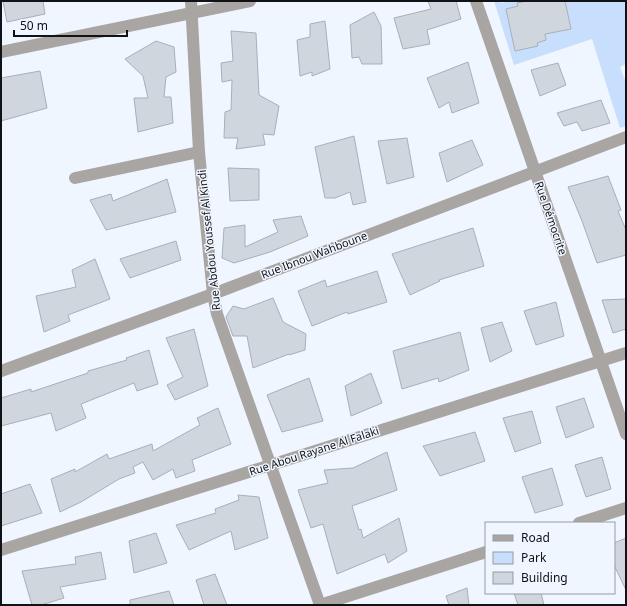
<svg xmlns="http://www.w3.org/2000/svg" width="627" height="606" font-family="'Noto Sans',sans-serif">
<rect width="100%" height="100%" fill="#f0f6ff"/>
<!-- green -->
<path fill="#c7defc" d="M 494,1 L 500,1 L 501,3 L 511,1 L 527,1 L 517,3 L 518,6 L 506,9 L 515,51 L 546,40 L 545,34 L 571,29 L 565,1 L 626,1 L 626,51 L 625,52 L 626,56 L 626,64 L 620,67 L 626,82 L 626,126 L 620,128 L 592,39 L 514,65 Z"/>
<!-- building -->
<g fill="#d0d6de" stroke="#a9afb7">
<path d="M 3,1 L 43,1 L 45,14 L 7,22 Z"/>
<path d="M 428,1 L 456,1 L 461,19 L 427,30 L 430,44 L 403,49 L 394,18 L 431,9 Z"/>
<path d="M 527,1 L 565,1 L 571,29 L 545,34 L 546,40 L 537,43 L 538,46 L 515,51 L 506,9 L 518,6 L 517,3 Z"/>
<path d="M 374,12 L 381,26 L 382,64 L 362,64 L 359,57 L 352,58 L 350,25 Z"/>
<path d="M 325,21 L 330,69 L 312,76 L 312,72 L 300,76 L 297,40 L 310,37 L 310,24 Z"/>
<path d="M 231,31 L 256,33 L 259,95 L 279,106 L 274,135 L 263,134 L 265,145 L 236,149 L 238,138 L 224,138 L 225,112 L 231,110 L 232,80 L 222,82 L 221,63 L 233,61 Z"/>
<path d="M 156,41 L 174,47 L 176,72 L 166,77 L 164,97 L 171,97 L 173,123 L 138,132 L 134,98 L 148,98 L 143,76 L 125,59 Z"/>
<path d="M 468,62 L 479,103 L 452,113 L 449,102 L 439,108 L 427,78 Z"/>
<path d="M 558,63 L 566,85 L 540,96 L 531,70 Z"/>
<path d="M 40,71 L 47,108 L 1,121 L 1,78 Z"/>
<path d="M 601,100 L 610,123 L 582,131 L 577,122 L 564,126 L 557,113 Z"/>
<path d="M 354,136 L 366,202 L 353,205 L 350,192 L 335,198 L 325,198 L 315,147 Z"/>
<path d="M 407,138 L 414,177 L 387,184 L 378,141 Z"/>
<path d="M 472,140 L 483,165 L 447,182 L 439,153 Z"/>
<path d="M 228,168 L 259,169 L 259,200 L 230,201 Z"/>
<path d="M 608,176 L 621,210 L 618,211 L 626,230 L 626,255 L 597,263 L 582,221 L 568,187 Z"/>
<path d="M 167,179 L 176,212 L 106,230 L 90,200 L 111,194 L 113,201 Z"/>
<path d="M 301,216 L 308,236 L 270,252 L 234,263 L 222,258 L 224,228 L 245,225 L 245,247 L 278,232 L 273,220 Z"/>
<path d="M 473,228 L 484,266 L 439,280 L 440,281 L 410,295 L 392,254 Z"/>
<path d="M 176,241 L 181,260 L 130,278 L 120,259 Z"/>
<path d="M 95,259 L 110,299 L 68,315 L 70,321 L 44,332 L 36,296 L 76,287 L 72,270 Z"/>
<path d="M 377,271 L 387,302 L 348,314 L 347,312 L 312,326 L 298,291 L 325,280 L 327,287 Z"/>
<path d="M 273,298 L 283,322 L 306,334 L 305,350 L 289,355 L 289,354 L 253,368 L 247,336 L 233,336 L 226,317 L 233,306 L 244,309 Z"/>
<path d="M 626,299 L 626,329 L 613,333 L 602,300 Z"/>
<path d="M 556,302 L 564,336 L 536,345 L 524,311 Z"/>
<path d="M 502,322 L 512,351 L 490,362 L 481,328 Z"/>
<path d="M 194,329 L 208,386 L 175,400 L 167,385 L 183,377 L 166,338 Z"/>
<path d="M 460,332 L 469,370 L 439,382 L 438,378 L 402,389 L 393,351 Z"/>
<path d="M 149,350 L 158,384 L 137,391 L 134,383 L 81,404 L 86,418 L 56,431 L 51,413 L 1,426 L 1,398 L 31,389 L 31,392 L 88,373 L 88,371 L 127,360 L 126,358 Z"/>
<path d="M 371,373 L 382,403 L 351,416 L 345,386 Z"/>
<path d="M 309,378 L 323,421 L 282,432 L 267,395 Z"/>
<path d="M 584,398 L 594,427 L 566,438 L 556,407 Z"/>
<path d="M 218,408 L 231,444 L 192,460 L 195,471 L 176,478 L 173,469 L 153,480 L 143,462 L 133,467 L 135,473 L 119,479 L 81,502 L 60,512 L 51,479 L 75,469 L 75,472 L 107,454 L 109,459 L 152,444 L 153,451 L 200,425 L 197,418 Z"/>
<path d="M 532,411 L 541,443 L 515,452 L 503,418 Z"/>
<path d="M 475,432 L 485,461 L 440,476 L 423,446 Z"/>
<path d="M 387,452 L 397,490 L 352,506 L 359,530 L 361,529 L 363,538 L 399,518 L 407,551 L 388,563 L 385,554 L 337,574 L 323,524 L 311,528 L 298,490 L 328,483 L 324,470 L 353,468 Z"/>
<path d="M 602,457 L 611,489 L 586,497 L 575,465 Z"/>
<path d="M 552,468 L 563,505 L 535,513 L 522,477 Z"/>
<path d="M 30,484 L 42,513 L 1,526 L 1,494 Z"/>
<path d="M 238,495 L 259,497 L 268,538 L 235,550 L 231,531 L 189,550 L 176,525 L 216,513 L 215,509 L 239,500 Z"/>
<path d="M 156,533 L 167,563 L 134,573 L 129,541 Z"/>
<path d="M 626,538 L 626,590 L 614,565 L 614,543 Z"/>
<path d="M 101,552 L 106,579 L 60,587 L 64,598 L 41,605 L 32,605 L 22,571 L 76,564 L 75,557 Z"/>
<path d="M 215,574 L 227,605 L 204,605 L 196,580 Z"/>
<path d="M 467,588 L 469,605 L 449,605 L 446,596 Z"/>
<path d="M 169,591 L 174,605 L 130,605 L 130,600 Z"/>
<path d="M 514,593 L 541,593 L 544,605 L 518,605 Z"/>
</g>
<g fill="none" stroke-linecap="round" stroke-linejoin="round">
<!-- minor -->
<g stroke="#a9a5a3" stroke-width="12">
<path d="M 191,1 L 199,152 L 213,294 L 217,314 L 320,605 L 486,552"/>
<path d="M 476,1 L 626,434"/>
<path d="M 1,52 L 250,1"/>
<path d="M 75,178 L 199,152"/>
<path d="M 1,371 L 213,294 L 626,137"/>
<path d="M 579,523 L 626,508"/>
<path d="M 1,550 L 626,353"/>
</g>
</g>
<g text-anchor="middle" stroke-width="3" stroke-linejoin="round" paint-order="stroke">
<!-- street labels -->
<g font-size="11" fill="#101215" stroke="#f0f6ff">
<text transform="translate(551 218) rotate(71)" y="4">Rue Démocrite</text>
<text transform="translate(209 240) rotate(-96)" y="4">Rue Abdou Youssef Al Kindi</text>
<text transform="translate(314 255) rotate(-21)" y="4">Rue Ibnou Wahboune</text>
<text transform="translate(314 451) rotate(-18)" y="4">Rue Abou Rayane Al Falaki</text>
</g>
</g>
<!-- border -->
<rect width="627" height="606" fill="none" stroke="#101215" stroke-width="4"/>
<!-- legend -->
<rect x="485" y="522" width="130" height="72" fill="#f0f6ff" stroke="#969ba1"/>
<rect x="493" y="535" width="20" height="6" fill="#a9a5a3" stroke="#969ba1"/>
<text x="521" y="542" font-size="12" fill="#101215">Road</text>
<rect x="493" y="552" width="20" height="12" fill="#c7defc" stroke="#969ba1"/>
<text x="521" y="562" font-size="12" fill="#101215">Park</text>
<rect x="493" y="572" width="20" height="12" fill="#d0d6de" stroke="#969ba1"/>
<text x="521" y="582" font-size="12" fill="#101215">Building</text>
<!-- scale -->
<path d="M14 30v6h113v-6" fill="none" stroke="#101215" stroke-width="2"/>
<text x="20" y="30" font-size="12" fill="#101215" stroke="#f0f6ff" stroke-width="3" paint-order="stroke">50 m</text>
</svg>
